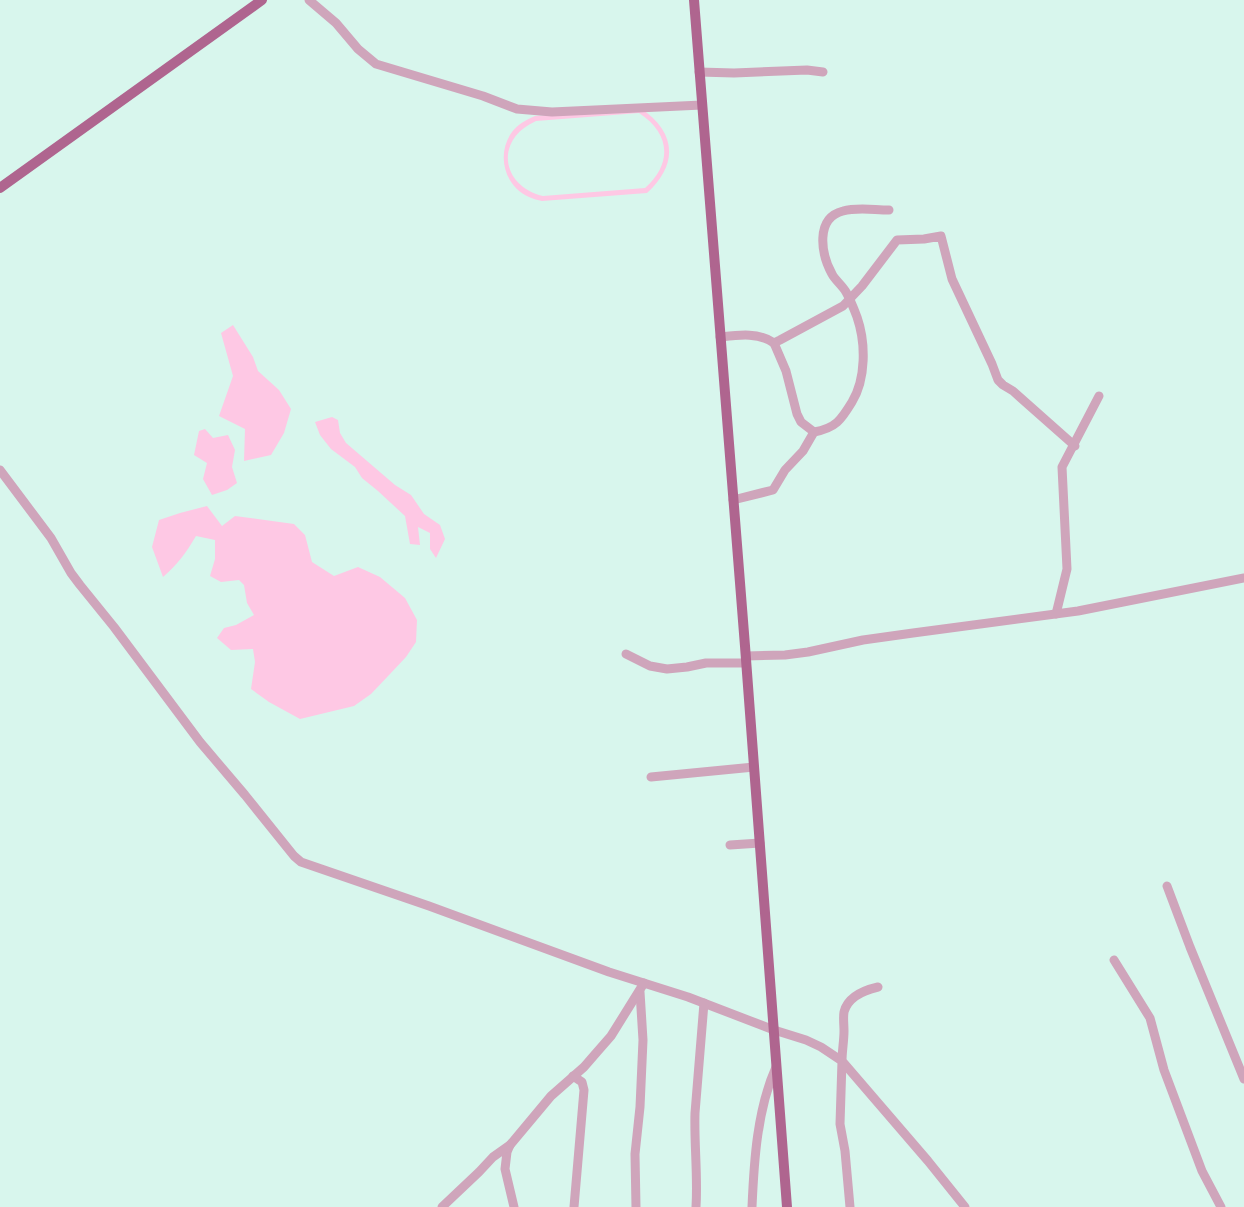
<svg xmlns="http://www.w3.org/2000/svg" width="1244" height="1207" font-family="Quicksand,sans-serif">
<rect width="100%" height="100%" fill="#d8f6ed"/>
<!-- green -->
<g fill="#fec8e4" fill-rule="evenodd">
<path d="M 640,108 C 676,131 679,164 647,193 L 542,201 C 538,200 533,199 529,197 C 504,186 496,154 512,132 C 518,124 526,120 535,116 ZM 639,113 C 670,133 673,163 645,188 L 543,196 C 500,185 495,139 536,121 Z"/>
<path d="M 233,325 L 253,357 L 258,371 L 279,390 L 291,409 L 284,433 L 271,455 L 244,461 L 245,429 L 219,416 L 233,376 L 221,333 Z"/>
<path d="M 332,417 L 338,420 L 340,433 L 346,443 L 395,485 L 411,495 L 424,514 L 440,525 L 445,539 L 436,558 L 430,549 L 430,533 L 418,527 L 420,545 L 410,544 L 405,516 L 378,491 L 362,478 L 355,467 L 331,449 L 320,435 L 315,422 Z"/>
<path d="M 205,429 L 213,438 L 228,435 L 235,450 L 232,467 L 237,483 L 227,490 L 212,495 L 203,479 L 207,463 L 194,455 L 199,431 Z"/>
<path d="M 207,506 L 222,526 L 235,516 L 294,524 L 305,535 L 312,562 L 334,576 L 358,567 L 380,577 L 405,598 L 417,620 L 416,642 L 406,657 L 390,674 L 371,694 L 354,706 L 300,719 L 269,702 L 251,689 L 255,662 L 253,649 L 231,650 L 217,638 L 224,628 L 236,625 L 254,615 L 247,603 L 244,585 L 239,580 L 221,582 L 210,576 L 215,559 L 215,540 L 196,536 C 186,553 178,564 163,577 L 152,547 L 159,520 L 180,513 Z"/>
</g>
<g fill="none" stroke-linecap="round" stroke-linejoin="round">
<!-- minor -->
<g stroke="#cfa5bb" stroke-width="9">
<path d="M 309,0 L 336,23 L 358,49 L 376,64 L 483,96 L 517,109 L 552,112 L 702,105"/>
<path d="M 699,72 L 734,73 L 807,70 L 823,72"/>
<path d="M 720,337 C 738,335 759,332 774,343 L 780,340 L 843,306 L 862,286 L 897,240 L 924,239 L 941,236 L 952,279 L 992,364 L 998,380 L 1003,385 L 1013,391 L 1075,446"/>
<path d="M 774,343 L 786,371 L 797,414 L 801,422 L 814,432 C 836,428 841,420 852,402 C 866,379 866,343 857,317 C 854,309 850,299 846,292 C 842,285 835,280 832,274 C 821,254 815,218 843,211 C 857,207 874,210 889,210"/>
<path d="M 0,470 L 51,538 L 71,573 L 80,585 L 114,627 L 200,742 L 245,795 L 294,856 L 301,862 L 429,906 L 609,972 L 688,997 L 774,1030 L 806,1040 L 821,1047 L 842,1061 L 840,1124 L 845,1151 L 850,1207"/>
<path d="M 733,500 L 773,490 L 785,470 L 803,451 L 814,432"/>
<path d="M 1056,614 L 1067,569 L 1062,467 L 1099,396"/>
<path d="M 626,654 L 650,666 L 667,669 L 687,667 L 706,663 L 746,663"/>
<path d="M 746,656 L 785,655 L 808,652 L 863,640 L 913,633 L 1078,611 L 1244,578"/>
<path d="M 651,777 L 754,767"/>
<path d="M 730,845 L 760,843"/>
<path d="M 1167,886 L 1190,947 L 1244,1079"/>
<path d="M 1114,960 L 1150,1018 L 1164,1070 L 1202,1171 L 1221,1207"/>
<path d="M 878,987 C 865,990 848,996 844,1012 C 843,1018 844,1025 844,1031 C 844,1041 842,1051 842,1061 L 928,1161 L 965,1207"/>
<path d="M 573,1076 L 582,1082 L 584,1090 L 574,1207"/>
<path d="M 510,1145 L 507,1152 L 505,1169 L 514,1207"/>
<path d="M 442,1207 L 479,1172 L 493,1157 L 510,1145 L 551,1096 L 584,1067 L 597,1052 L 611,1036 L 644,983"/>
<path d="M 636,1207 L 635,1154 L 640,1107 L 643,1040 L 640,992"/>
<path d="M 696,1207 C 698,1175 694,1144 695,1113 L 704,1003"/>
<path d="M 752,1207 C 754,1161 757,1110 776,1067"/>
</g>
<!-- major -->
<g stroke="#af658f" stroke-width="10">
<path d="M 694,0 L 745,646 L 787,1207"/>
<path d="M 0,188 L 262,0"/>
</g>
</g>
</svg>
